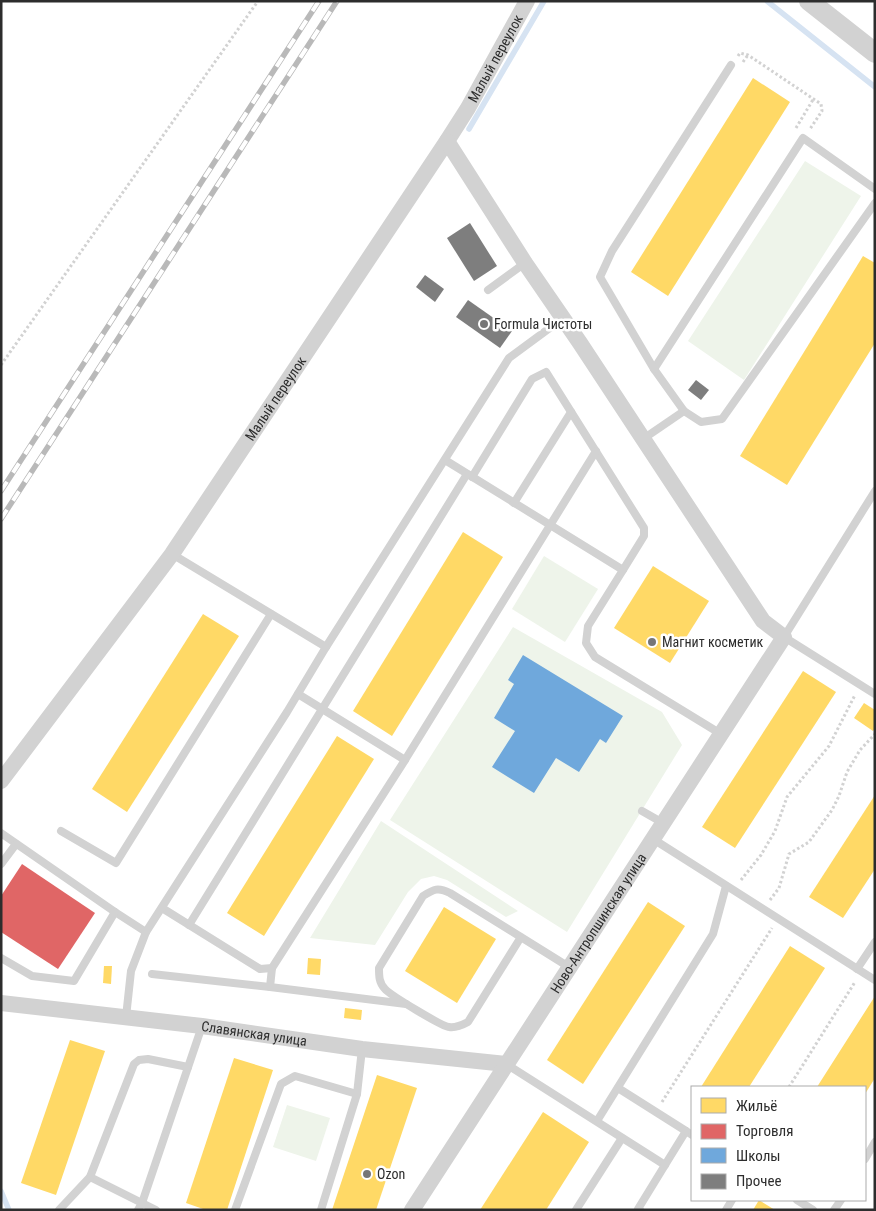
<svg xmlns="http://www.w3.org/2000/svg" width="876" height="1211" font-family="'Roboto Condensed',sans-serif">
<rect width="100%" height="100%" fill="#fff"/>
<!-- green -->
<g fill="#eef4ea">
<path d="M 805,161 L 861,196 L 744,380 L 688,341 Z"/>
<path d="M 544,556 L 598,589 L 565,642 L 512,609 Z"/>
<path d="M 513,627 L 662,712 L 682,745 L 567,932 L 390,820 Z"/>
<path d="M 381,821 L 518,911 L 506,917 L 447,880 L 434,876 L 421,879 L 408,892 L 375,945 L 310,938 Z"/>
<path d="M 287,1105 L 330,1118 L 316,1161 L 273,1147 Z"/>
</g>
<!-- homes -->
<g fill="#ffd966">
<path d="M 753,78 L 790,102 L 668,296 L 631,272 Z"/>
<path d="M 863,256 L 875,263 L 875,343 L 787,485 L 740,456 Z"/>
<path d="M 463,532 L 503,557 L 392,736 L 353,711 Z"/>
<path d="M 653,566 L 709,601 L 670,663 L 614,628 Z"/>
<path d="M 203,614 L 239,636 L 127,812 L 92,789 Z"/>
<path d="M 803,671 L 836,692 L 735,848 L 702,827 Z"/>
<path d="M 864,703 L 875,710 L 875,728 L 873,731 L 854,718 Z"/>
<path d="M 337,736 L 374,759 L 264,936 L 227,913 Z"/>
<path d="M 875,795 L 875,869 L 843,918 L 809,897 Z"/>
<path d="M 648,902 L 685,926 L 583,1084 L 547,1060 Z"/>
<path d="M 444,907 L 496,939 L 457,1003 L 405,971 Z"/>
<path d="M 790,946 L 825,968 L 749,1087 L 701,1087 Z"/>
<path d="M 308,958 L 321,959 L 320,975 L 307,974 Z"/>
<path d="M 104,966 L 112,966 L 111,984 L 103,983 Z"/>
<path d="M 875,996 L 875,1078 L 865,1094 L 865,1087 L 817,1087 Z"/>
<path d="M 345,1008 L 362,1010 L 361,1020 L 344,1018 Z"/>
<path d="M 70,1040 L 105,1051 L 56,1195 L 21,1183 Z"/>
<path d="M 234,1058 L 273,1070 L 227,1210 L 206,1210 L 186,1203 Z"/>
<path d="M 377,1075 L 417,1088 L 376,1210 L 332,1210 Z"/>
<path d="M 543,1112 L 589,1142 L 546,1210 L 480,1210 Z"/>
<path d="M 759,1200 L 775,1210 L 753,1210 Z"/>
</g>
<!-- shops -->
<path fill="#e06666" d="M 22,864 L 95,913 L 58,969 L 1,932 L 1,896 Z"/>
<!-- schools -->
<path fill="#6fa8dc" d="M 523,655 L 623,716 L 606,743 L 600,739 L 579,772 L 556,758 L 534,793 L 492,767 L 515,731 L 494,718 L 514,684 L 508,680 Z"/>
<g fill="none" stroke-linecap="round" stroke-linejoin="round">
<!-- stream -->
<g stroke="#d6e3f2" stroke-width="5.5">
<path d="M 767,1 L 875,87"/>
<path d="M 469,129 L 544,1"/>
<path d="M 1,1191 L 9,1210"/>
</g>
</g>
<!-- building -->
<g fill="#7e7e7e">
<path d="M 470,223 L 497,266 L 474,281 L 447,238 Z"/>
<path d="M 425,275 L 444,289 L 435,302 L 416,287 Z"/>
<path d="M 468,300 L 512,331 L 500,348 L 456,317 Z"/>
<path d="M 696,380 L 709,390 L 701,400 L 688,390 Z"/>
</g>
<g fill="none" stroke-linecap="round" stroke-linejoin="round">
<!-- path -->
<g stroke="#d2d2d2" stroke-width="3" stroke-dasharray="2.5 2.5" stroke-linecap="butt">
<path d="M 738,56 L 740,53 L 748,55 L 821,104 L 822,111 L 810,129"/>
<path d="M 743,62 L 748,55"/>
<path d="M 796,128 L 814,98"/>
<path d="M 1,365 L 258,1"/>
<path d="M 741,880 L 761,855 L 775,831 L 787,797 L 829,746 L 855,695"/>
<path d="M 770,900 L 779,888 L 789,854 L 809,842 L 832,810 L 839,796 L 847,772 L 860,750 L 875,734"/>
<path d="M 789,1087 L 855,982"/>
<path d="M 662,1102 L 772,928"/>
</g>
<!-- service -->
<g stroke="#d2d2d2" stroke-width="8">
<path d="M 875,189 L 803,138 L 654,369 L 684,411 L 701,422 L 722,419 L 875,203"/>
<path d="M 488,290 L 525,263"/>
<path d="M 654,369 L 600,277 L 612,251 L 731,65"/>
<path d="M 643,439 L 684,411"/>
<path d="M 445,460 L 623,570 L 588,626 L 586,643 L 595,657 L 721,734"/>
<path d="M 472,477 L 532,379 L 546,372 L 644,528 L 644,536 L 623,570"/>
<path d="M 875,491 L 784,637 L 875,694"/>
<path d="M 514,503 L 571,412"/>
<path d="M 326,647 L 509,358 L 547,330 L 564,319"/>
<path d="M 405,760 L 596,451"/>
<path d="M 642,811 L 663,823"/>
<path d="M 61,831 L 116,863 L 271,614"/>
<path d="M 1,833 L 115,912 L 146,932 L 131,971 L 126,1017"/>
<path d="M 653,839 L 875,980"/>
<path d="M 1,864 L 16,844"/>
<path d="M 162,908 L 260,969 L 272,968 L 405,760 L 298,694"/>
<path d="M 189,925 L 467,474"/>
<path d="M 146,932 L 287,712 L 326,647 L 172,554"/>
<path d="M 521,937 L 468,1022 C 462,1025 456,1028 449,1027 C 443,1027 390,995 385,989 C 379,983 379,976 379,968 L 423,896 C 434,889 438,887 450,893 L 569,967"/>
<path d="M 1,958 L 32,976 L 74,981 L 115,912"/>
<path d="M 857,969 L 875,942"/>
<path d="M 152,974 L 270,987 L 406,1004"/>
<path d="M 270,987 L 272,968"/>
<path d="M 506,1064 L 665,1165 L 686,1131 L 692,1135"/>
<path d="M 618,1088 L 686,1131"/>
<path d="M 597,1121 L 713,934 L 726,886"/>
<path d="M 865,1159 L 875,1142"/>
<path d="M 90,1177 L 156,1210"/>
<path d="M 797,1200 L 813,1210"/>
<path d="M 59,1210 L 90,1177 L 134,1064 L 139,1060 L 148,1059 L 188,1067"/>
<path d="M 138,1210 L 142,1203 L 202,1026"/>
<path d="M 235,1210 L 281,1084 L 295,1076 L 357,1094"/>
<path d="M 321,1210 L 357,1094 L 362,1049"/>
<path d="M 576,1210 L 622,1138"/>
<path d="M 640,1210 L 638,1209 L 665,1165"/>
<path d="M 726,1210 L 732,1200"/>
<path d="M 834,1210 L 841,1200"/>
</g>
<!-- minor -->
<g stroke="#d2d2d2" stroke-width="16">
<path id="s1" d="M 1,781 L 172,554 L 447,141 L 468,108 L 527,1"/>
<path id="s2" d="M 1,1003 L 202,1026 L 362,1049 L 506,1064"/>
<path id="s3" d="M 412,1210 L 784,637 L 763,621 L 580,343 L 525,263 L 447,141"/>
</g>
<!-- tertiary -->
<path stroke="#d2d2d2" stroke-width="20" d="M 809,1 L 875,53"/>
<!-- rail casing -->
<g stroke="#b9b9b9" stroke-width="5.5">
<g id="rail">
<path d="M 1,491 L 319,1"/>
<path d="M 1,519 L 337,1"/>
</g>
</g>
<!-- rail -->
<use href="#rail" stroke="#fff" stroke-width="4" stroke-dasharray="11" stroke-linecap="butt"/>
</g>
<!-- markers -->
<g fill="#767676" stroke="#fff" stroke-width="2">
<circle cx="484" cy="324" r="5"/>
<circle cx="652" cy="642" r="5"/>
<circle cx="367" cy="1174" r="5"/>
</g>
<g text-anchor="middle" stroke-width="5" stroke-linejoin="round" paint-order="stroke">
<!-- street labels -->
<g font-size="14" fill="#2d2d2d" stroke="#fff">
<text dy="5" stroke="none"><textPath href="#s1" startOffset="876">Малый переулок</textPath></text>
<text dy="5" stroke="none"><textPath href="#s1" startOffset="471">Малый переулок</textPath></text>
<text dy="5" stroke="none"><textPath href="#s3" startOffset="342">Ново-Антропшинская улица</textPath></text>
<text dy="5" stroke="none"><textPath href="#s2" startOffset="255">Славянская улица</textPath></text>
</g>
<!-- poi labels -->
<g font-size="14" fill="#2d2d2d" stroke="#fff" text-anchor="start">
<text x="494" y="329">Formula Чистоты</text>
<text x="662" y="647">Магнит косметик</text>
<text x="377" y="1179">Ozon</text>
</g>
</g>
<!-- border -->
<rect width="876" height="1211" fill="none" stroke="#2d2d2d" stroke-width="5"/>
<!-- legend -->
<rect x="691" y="1086" width="175" height="115" fill="#ffffff" stroke="#ababab"/>
<rect x="701" y="1098" width="25" height="15" fill="#ffd966" stroke="#ababab"/>
<text x="736" y="1111" font-size="15" fill="#2d2d2d">Жильё</text>
<rect x="701" y="1124" width="25" height="15" fill="#e06666" stroke="#ababab"/>
<text x="736" y="1136" font-size="15" fill="#2d2d2d">Торговля</text>
<rect x="701" y="1148" width="25" height="15" fill="#6fa8dc" stroke="#ababab"/>
<text x="736" y="1161" font-size="15" fill="#2d2d2d">Школы</text>
<rect x="701" y="1174" width="25" height="15" fill="#7e7e7e" stroke="#ababab"/>
<text x="736" y="1186" font-size="15" fill="#2d2d2d">Прочее</text>
</svg>
